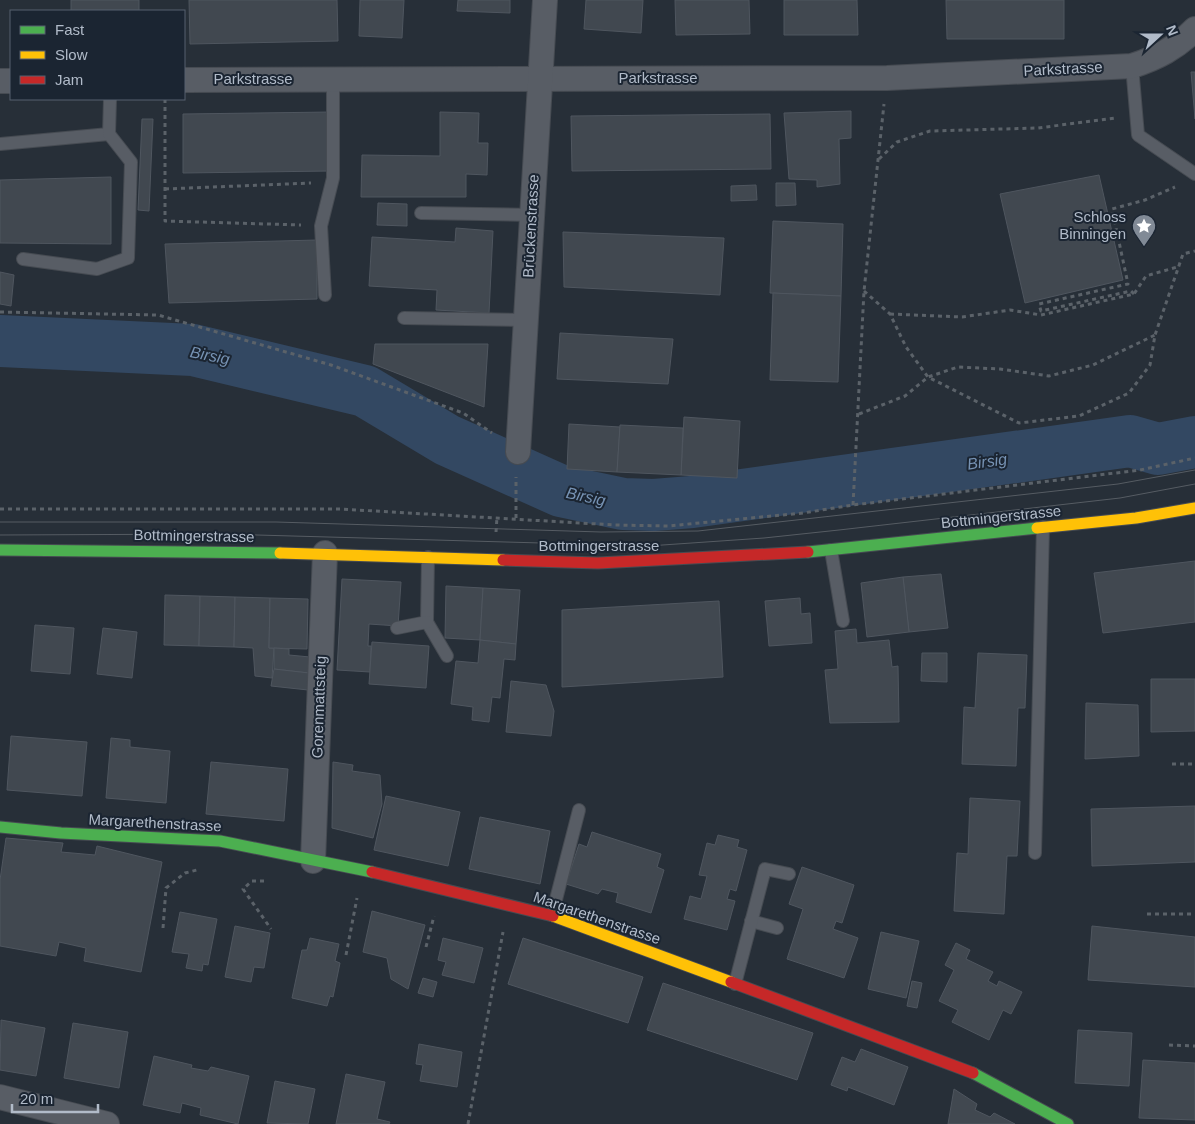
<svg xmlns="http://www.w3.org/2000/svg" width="1195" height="1124" font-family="Helvetica,sans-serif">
<rect width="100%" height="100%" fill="#272f38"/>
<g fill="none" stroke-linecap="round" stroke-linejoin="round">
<!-- river -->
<path stroke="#334862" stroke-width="52" d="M 0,341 L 193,350 L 365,391 L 447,440 L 561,491 L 623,504 L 654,505 L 692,502 L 1130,441 L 1158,449 L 1195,442"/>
</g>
<!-- building -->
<g fill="#414850" stroke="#4f565f">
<rect x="71" y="0" width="68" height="11"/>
<path d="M 189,0 L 337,0 L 338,41 L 190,44 Z"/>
<path d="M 360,0 L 404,0 L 402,38 L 359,36 Z"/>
<path d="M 458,0 L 510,0 L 510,13 L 457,11 Z"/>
<path d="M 586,0 L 643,0 L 641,33 L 584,29 Z"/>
<path d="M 675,0 L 749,0 L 750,34 L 676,35 Z"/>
<path d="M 784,0 L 857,0 L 858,35 L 784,35 Z"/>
<path d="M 946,0 L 1064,0 L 1064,39 L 947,39 Z"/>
<path d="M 1191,72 L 1195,72 L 1195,119 Z"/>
<path d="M 851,111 L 851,138 L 839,139 L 840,184 L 817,187 L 817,180 L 789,179 L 784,113 Z"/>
<path d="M 331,112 L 331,171 L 183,173 L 183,114 Z"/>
<path d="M 440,112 L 479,113 L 478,143 L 488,143 L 487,175 L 466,174 L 466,197 L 361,197 L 362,155 L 440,156 Z"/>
<path d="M 770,114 L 771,169 L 572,171 L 571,116 Z"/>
<path d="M 142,119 L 153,119 L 149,211 L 138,210 Z"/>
<path d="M 1099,175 L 1123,280 L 1025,303 L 1000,194 Z"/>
<path d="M 111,177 L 111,244 L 0,243 L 0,180 Z"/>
<path d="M 776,183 L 795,183 L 796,205 L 776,206 Z"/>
<path d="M 756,185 L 757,200 L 731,201 L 731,186 Z"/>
<path d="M 378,203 L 407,204 L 407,226 L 377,225 Z"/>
<path d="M 773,221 L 843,224 L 841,296 L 770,293 Z"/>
<path d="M 456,228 L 493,231 L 489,313 L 436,310 L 437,290 L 369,286 L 372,237 L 455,242 Z"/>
<path d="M 563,232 L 724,238 L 720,295 L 564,287 Z"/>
<path d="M 317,240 L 317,299 L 169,303 L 165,244 Z"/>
<path d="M 0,272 L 14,275 L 11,306 L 0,304 Z"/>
<path d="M 773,293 L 841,296 L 838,382 L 770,380 Z"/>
<path d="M 560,333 L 673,339 L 668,384 L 557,379 Z"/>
<path d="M 375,344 L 488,344 L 484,407 L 373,364 Z"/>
<path d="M 684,417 L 740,421 L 737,478 L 681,475 Z"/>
<path d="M 569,424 L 620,427 L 617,472 L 567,469 Z"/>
<path d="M 620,425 L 683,428 L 681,475 L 617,472 Z"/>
<path d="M 1195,561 L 1195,622 L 1103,633 L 1094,573 Z"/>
<path d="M 941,574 L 948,628 L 909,632 L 903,577 Z"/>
<path d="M 903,577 L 909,632 L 867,637 L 861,583 Z"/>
<path d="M 342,579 L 401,582 L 398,626 L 369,624 L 368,646 L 371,646 L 370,672 L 337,670 Z"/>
<path d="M 446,586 L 483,588 L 480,640 L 445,638 Z"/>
<path d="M 483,588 L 520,590 L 516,644 L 480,640 Z"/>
<path d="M 165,595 L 200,596 L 199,646 L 164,645 Z"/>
<path d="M 200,596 L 235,597 L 234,647 L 199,646 Z"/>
<path d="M 235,597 L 270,598 L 269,648 L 274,648 L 272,678 L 255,676 L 253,648 L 234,647 Z"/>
<path d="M 270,598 L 308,599 L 307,649 L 269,648 Z"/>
<path d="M 800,598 L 801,614 L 810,613 L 812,643 L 769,646 L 765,601 Z"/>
<path d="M 719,601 L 723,677 L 562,687 L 562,610 Z"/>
<path d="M 35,625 L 74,628 L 70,674 L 31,671 Z"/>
<path d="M 103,628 L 137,632 L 132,678 L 97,674 Z"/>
<path d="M 856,629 L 857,643 L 889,640 L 892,667 L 898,666 L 899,722 L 830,723 L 825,670 L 838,669 L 835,631 Z"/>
<path d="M 480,640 L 516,644 L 515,660 L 504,659 L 500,698 L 492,697 L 489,722 L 472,720 L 473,707 L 451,704 L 456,661 L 478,663 Z"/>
<path d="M 372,642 L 429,646 L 426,688 L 369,684 Z"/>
<path d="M 274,648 L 289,649 L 289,655 L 310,657 L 309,673 L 274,669 Z"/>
<path d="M 922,653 L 947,653 L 947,682 L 921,681 Z"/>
<path d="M 978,653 L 1027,655 L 1025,708 L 1018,708 L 1016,766 L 962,764 L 964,707 L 975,708 Z"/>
<path d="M 274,669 L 309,673 L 308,690 L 271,686 Z"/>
<path d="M 1151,679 L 1195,679 L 1195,731 L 1151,732 Z"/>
<path d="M 511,681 L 546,685 L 554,711 L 551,736 L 506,732 Z"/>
<path d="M 1086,703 L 1138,705 L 1139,756 L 1085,759 Z"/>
<path d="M 11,736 L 87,742 L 82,796 L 7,790 Z"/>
<path d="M 111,738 L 130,740 L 130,747 L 170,751 L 166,803 L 106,798 Z"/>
<path d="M 211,762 L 288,769 L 284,821 L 206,814 Z"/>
<path d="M 333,762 L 353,765 L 352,771 L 380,775 L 382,804 L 373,838 L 332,828 Z"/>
<path d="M 386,796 L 460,812 L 448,866 L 374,850 Z"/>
<path d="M 970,798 L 1020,801 L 1017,856 L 1007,856 L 1004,914 L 954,911 L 957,853 L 968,854 Z"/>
<path d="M 1195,806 L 1195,862 L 1092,866 L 1091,809 Z"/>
<path d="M 480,817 L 550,831 L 540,884 L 469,869 Z"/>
<path d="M 592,832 L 661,854 L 657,867 L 664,870 L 651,913 L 616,902 L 618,893 L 602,889 L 598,894 L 566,884 L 579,844 L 587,847 Z"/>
<path d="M 718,835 L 739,840 L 737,847 L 747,850 L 736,891 L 730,889 L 727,899 L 735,901 L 727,930 L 684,919 L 690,896 L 701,899 L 707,876 L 699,875 L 707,843 L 715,845 Z"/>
<path d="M 6,838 L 63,843 L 61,852 L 95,855 L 97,846 L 162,862 L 141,972 L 84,961 L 86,948 L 59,942 L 56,956 L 0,946 L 0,880 Z"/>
<path d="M 802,867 L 854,885 L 842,923 L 836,921 L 833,929 L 858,938 L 844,978 L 787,959 L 803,909 L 789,904 Z"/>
<path d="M 372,911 L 425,925 L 408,989 L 391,979 L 387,958 L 363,952 Z"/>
<path d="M 180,912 L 217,919 L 208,965 L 203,964 L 202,971 L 186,968 L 189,954 L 172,952 Z"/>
<path d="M 235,926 L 270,933 L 264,968 L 254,967 L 251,982 L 225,977 Z"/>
<path d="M 1092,926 L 1195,937 L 1195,987 L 1088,980 Z"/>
<path d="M 881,932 L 919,941 L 906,998 L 868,989 Z"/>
<path d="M 310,938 L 339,944 L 335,961 L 340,963 L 333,997 L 330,996 L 327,1006 L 292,998 L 302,950 L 307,950 Z"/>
<path d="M 443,938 L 483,948 L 474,983 L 442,975 L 446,962 L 438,960 Z"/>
<path d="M 523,938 L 643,977 L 628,1023 L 508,984 Z"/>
<path d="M 956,943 L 970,950 L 966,959 L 993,972 L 988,981 L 997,986 L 999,981 L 1022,992 L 1011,1014 L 1003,1010 L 989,1040 L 952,1022 L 958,1010 L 939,1001 L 954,970 L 945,965 Z"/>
<path d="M 423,978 L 437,982 L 433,997 L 418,993 Z"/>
<path d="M 912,981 L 922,983 L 917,1008 L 907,1006 Z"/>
<path d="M 663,983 L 813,1033 L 797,1080 L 647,1030 Z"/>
<path d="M 1,1020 L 45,1028 L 36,1076 L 0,1070 Z"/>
<path d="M 73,1023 L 128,1032 L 119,1088 L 64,1078 Z"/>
<path d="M 1078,1030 L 1132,1033 L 1129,1086 L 1075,1083 Z"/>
<path d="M 419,1044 L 462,1052 L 457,1087 L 420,1081 L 423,1065 L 416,1064 Z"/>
<path d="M 861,1049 L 908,1067 L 894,1105 L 848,1087 L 847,1091 L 831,1085 L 842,1057 L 855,1062 Z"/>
<path d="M 154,1056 L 192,1065 L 191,1068 L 208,1071 L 211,1067 L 249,1076 L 238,1124 L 200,1115 L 201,1108 L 182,1103 L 180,1113 L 143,1105 Z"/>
<path d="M 1143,1060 L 1195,1063 L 1195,1120 L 1139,1118 Z"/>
<path d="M 346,1074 L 385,1082 L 377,1119 L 390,1122 L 389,1124 L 336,1124 Z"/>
<path d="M 275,1081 L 315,1089 L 308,1124 L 267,1123 Z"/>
<path d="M 954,1089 L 977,1104 L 975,1110 L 990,1117 L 994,1113 L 1015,1124 L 948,1124 Z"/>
</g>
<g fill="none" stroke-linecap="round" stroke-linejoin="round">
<!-- lane casing -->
<g stroke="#464b52" stroke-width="14">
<g id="lane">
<path d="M 1132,66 L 1138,135 L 1195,174"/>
<path d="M 0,144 L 109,134"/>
<path d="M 421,213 L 532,215"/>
<path d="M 23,259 L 97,269 L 128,258 L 131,162 L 109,134 L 110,99"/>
<path d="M 325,295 L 321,226 L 333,178 L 333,79"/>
<path d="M 404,318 L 526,320"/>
<path d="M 831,550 L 843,621"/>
<path d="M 428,557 L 427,622 L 447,656"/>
<path d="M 397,628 L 427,622"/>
<path d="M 1035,853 L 1043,527"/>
<path d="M 552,915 L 579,810"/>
<path d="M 751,921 L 777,928"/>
<path d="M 735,984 L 765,869 L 789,874"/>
</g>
</g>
<!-- street casing -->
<g stroke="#464b52" stroke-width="26">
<g id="street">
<path d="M 184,80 L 887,78 L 1132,66 C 1157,58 1176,48 1195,29"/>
<path d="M 0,81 L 11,81"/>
<path d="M 518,452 L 545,0"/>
<path d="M 313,861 L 325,553"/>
<path d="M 0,1097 L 107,1124"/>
</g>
</g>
<!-- fast casing -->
<g stroke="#464b52" stroke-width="13">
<g id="fast">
<path d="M 0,550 L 280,553"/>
<path d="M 808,552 L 1037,528"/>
<path d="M 0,827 L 61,833 L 220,841 L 372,872"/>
<path d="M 973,1073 L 1068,1124"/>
</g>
</g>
<!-- slow casing -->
<g stroke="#464b52" stroke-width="13">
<g id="slow">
<path d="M 1037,528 L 1136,518 L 1195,508"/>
<path d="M 280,553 L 503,560"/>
<path d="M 553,916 L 731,982"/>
</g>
</g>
<!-- jam casing -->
<g stroke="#464b52" stroke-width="13">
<g id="jam">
<path d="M 503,560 L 598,563 L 808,552"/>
<path d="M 372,872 L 553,916"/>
<path d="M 731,982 L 973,1073"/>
</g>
</g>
<!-- path -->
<g stroke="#5b6269" stroke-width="3" stroke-dasharray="4 4" stroke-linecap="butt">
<path d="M 165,99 L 165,221 L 301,225"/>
<path d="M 879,159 L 897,142 L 930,131 L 1038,128 L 1115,118"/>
<path d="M 165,189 L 311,183"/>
<path d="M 864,291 L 890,314 L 906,347 L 928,377 L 1019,423 L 1079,416 L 1129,393 L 1150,365 L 1155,335 L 1183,254 L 1195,251"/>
<path d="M 1134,294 L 1131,291 L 1041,311 L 1039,304 L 1128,284 L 1112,209 L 1145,200 L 1175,187"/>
<path d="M 0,312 L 158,315 L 331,365 L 463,413 L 492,433"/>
<path d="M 890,314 L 962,317 L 1010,310 L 1041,315 L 1134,294 L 1146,276 L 1177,267"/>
<path d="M 859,414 L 905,396 L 928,377 L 958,367 L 1000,369 L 1049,376 L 1093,365 L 1155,335"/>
<path d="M 853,505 L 864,291 L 884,104"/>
<path d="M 0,509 L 340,509 L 615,525 L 668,526 L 803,513 L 853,505 L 1140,470 L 1195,458"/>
<path d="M 516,518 L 516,477"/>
<path d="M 496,532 L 497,517"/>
<path d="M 1172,764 L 1195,764"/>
<path d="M 264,881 L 252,881 L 243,889 L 271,929"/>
<path d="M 1147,914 L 1195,914"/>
<path d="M 163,928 L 166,888 L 185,873 L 197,870"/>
<path d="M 426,947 L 434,916"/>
<path d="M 346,955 L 357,898"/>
<path d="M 1169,1045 L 1195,1046"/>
<path d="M 468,1124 L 503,932"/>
</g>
<!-- lane -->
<use href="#lane" stroke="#585d65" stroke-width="12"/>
<!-- street -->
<use href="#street" stroke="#585d65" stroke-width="24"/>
<!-- fast -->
<use href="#fast" stroke="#4caf50" stroke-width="11"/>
<!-- slow -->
<use href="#slow" stroke="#ffc107" stroke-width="11"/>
<!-- jam -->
<use href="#jam" stroke="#c62828" stroke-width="11"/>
<!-- tram -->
<g stroke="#565c63" stroke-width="1">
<path d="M 0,522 L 276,522 L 601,532 L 698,531 L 1118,484 L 1195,470"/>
<path d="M 0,535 L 221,534 L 648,546 L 764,538 L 839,530 L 1120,498 L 1195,484"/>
</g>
</g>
<!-- icons -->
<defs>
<g id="sight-pin" transform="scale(1.25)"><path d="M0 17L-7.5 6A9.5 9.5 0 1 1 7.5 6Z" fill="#818a96" stroke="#1b2532"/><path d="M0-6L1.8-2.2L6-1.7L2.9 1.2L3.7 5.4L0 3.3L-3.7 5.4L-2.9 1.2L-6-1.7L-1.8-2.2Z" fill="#fff"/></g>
</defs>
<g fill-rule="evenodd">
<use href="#sight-pin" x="1144" y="226"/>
</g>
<g text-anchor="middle" stroke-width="4" stroke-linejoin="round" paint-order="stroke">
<!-- street labels -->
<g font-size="15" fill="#b1bbc9" stroke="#1b2532">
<text transform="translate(1063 69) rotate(-3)" y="5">Parkstrasse</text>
<text x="658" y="83">Parkstrasse</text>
<text x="253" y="84">Parkstrasse</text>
<text transform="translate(531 226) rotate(-87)" y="5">Brückenstrasse</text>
<text transform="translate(1001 517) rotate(-6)" y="5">Bottmingerstrasse</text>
<text transform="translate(194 536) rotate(1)" y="5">Bottmingerstrasse</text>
<text x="599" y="551">Bottmingerstrasse</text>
<text transform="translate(319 707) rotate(-88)" y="5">Gorenmattsteig</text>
<text transform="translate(155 823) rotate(3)" y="5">Margarethenstrasse</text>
<text transform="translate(597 918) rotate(19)" y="5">Margarethenstrasse</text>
</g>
<!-- poi labels -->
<g font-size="15" fill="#b1bbc9" stroke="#1b2532" text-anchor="end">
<text x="1126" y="222">Schloss<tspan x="1126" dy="17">Binningen</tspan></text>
</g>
<!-- water labels -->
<g font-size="16" font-style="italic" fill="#7692b3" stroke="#1b2532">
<text transform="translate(210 355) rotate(11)" y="6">Birsig</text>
<text transform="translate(987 461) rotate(-8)" y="6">Birsig</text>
<text transform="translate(586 496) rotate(12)" y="6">Birsig</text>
</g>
</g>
<!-- legend -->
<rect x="10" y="10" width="175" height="90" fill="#1b2532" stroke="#57616e"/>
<rect x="20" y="26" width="25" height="8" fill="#4caf50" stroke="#57616e"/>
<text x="55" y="35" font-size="15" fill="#b1bbc9">Fast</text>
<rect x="20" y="51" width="25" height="8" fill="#ffc107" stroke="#57616e"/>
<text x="55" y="60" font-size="15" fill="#b1bbc9">Slow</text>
<rect x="20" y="76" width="25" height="8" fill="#c62828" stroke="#57616e"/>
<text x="55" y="85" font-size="15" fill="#b1bbc9">Jam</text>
<!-- north arrow -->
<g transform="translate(1160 35) rotate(69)" stroke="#1b2532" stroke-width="4" paint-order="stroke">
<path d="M0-4L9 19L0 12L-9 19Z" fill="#b1bbc9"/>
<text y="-8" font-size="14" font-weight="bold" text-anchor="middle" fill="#b1bbc9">N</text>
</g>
<!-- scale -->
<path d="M12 1104v8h86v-8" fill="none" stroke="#b1bbc9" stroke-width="2.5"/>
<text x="20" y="1104" font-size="15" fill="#b1bbc9" stroke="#1b2532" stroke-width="4" paint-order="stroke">20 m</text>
</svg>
